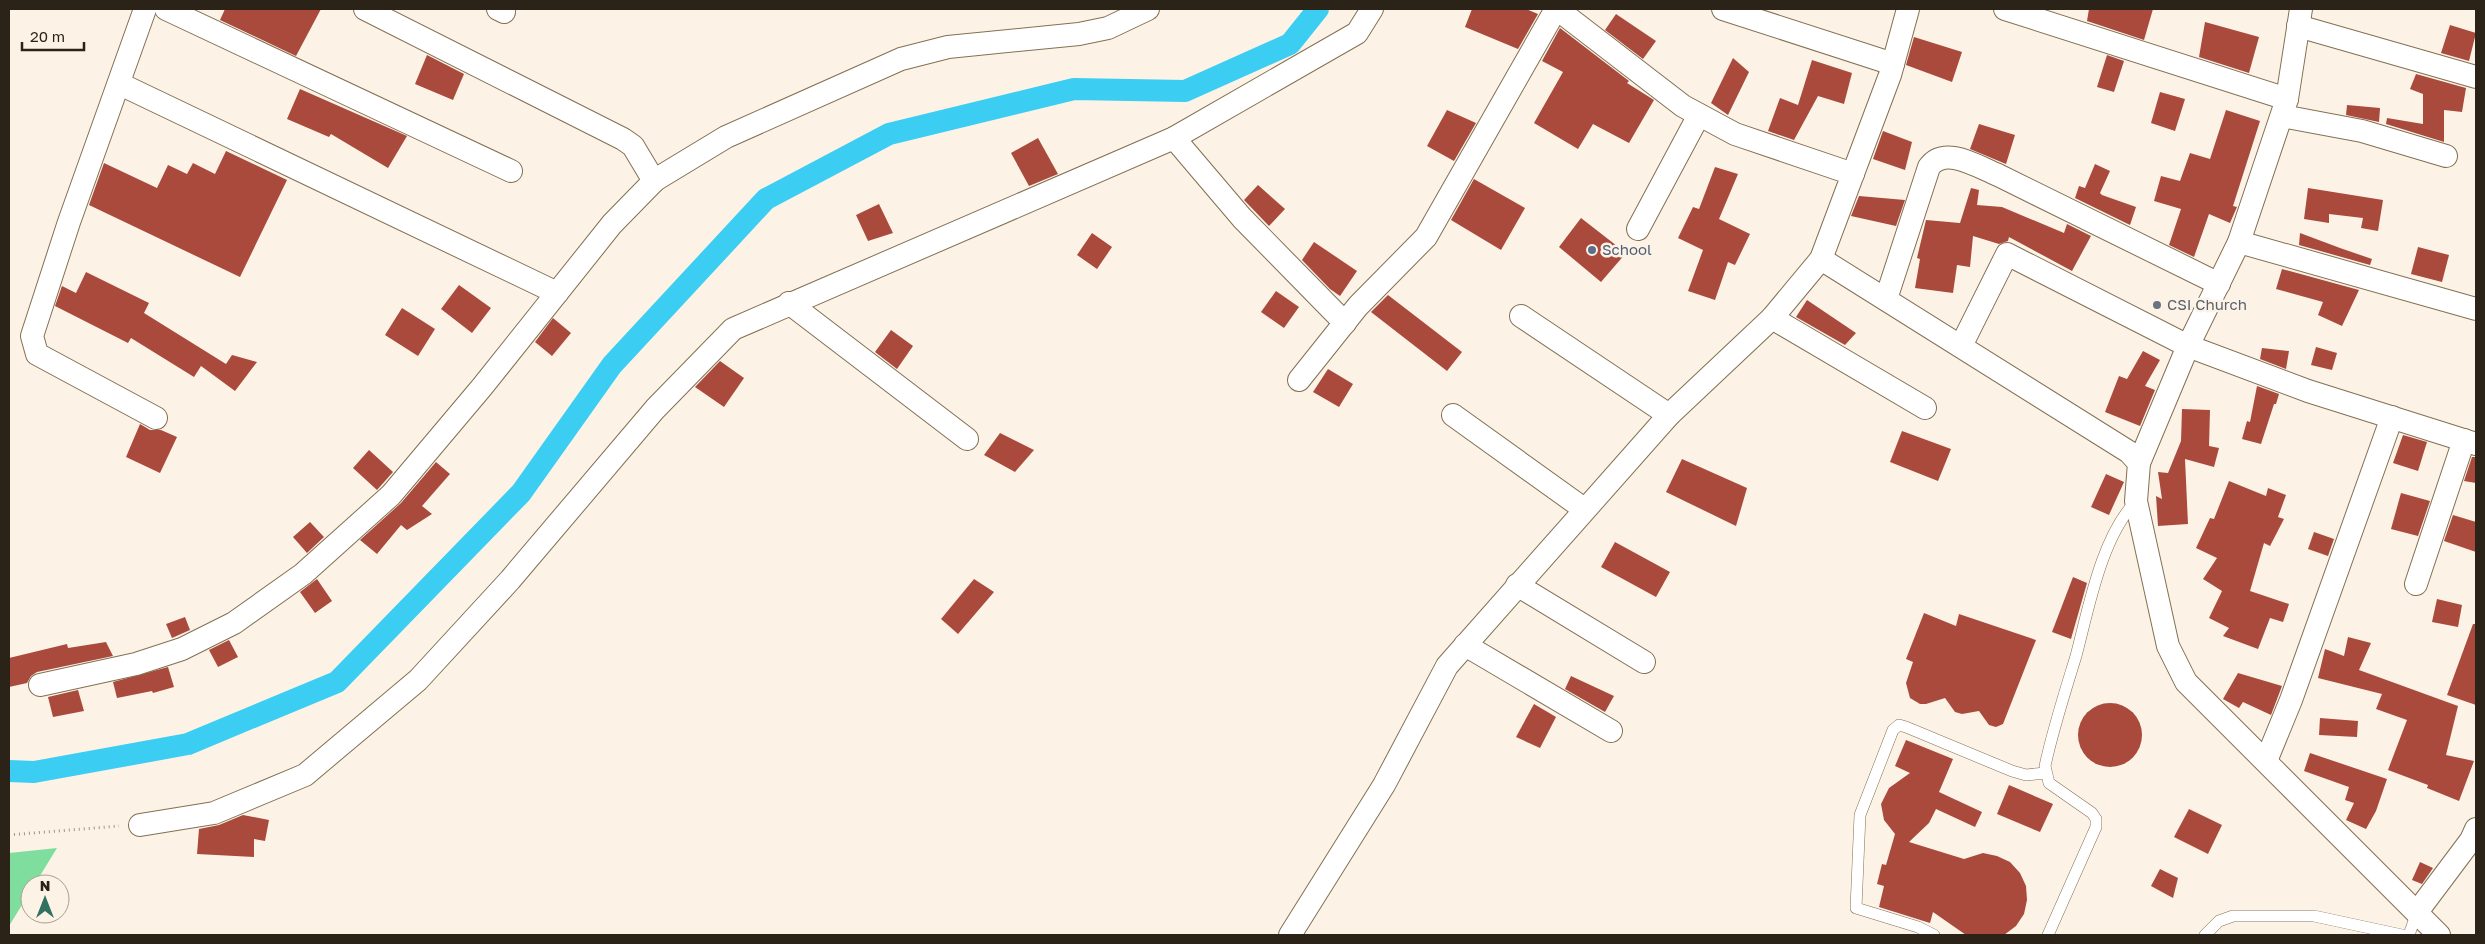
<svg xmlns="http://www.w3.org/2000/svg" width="2485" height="944" font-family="'Golos Text',sans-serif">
<rect width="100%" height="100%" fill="#fcf3e6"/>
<!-- forest -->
<path fill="#7fde9e" d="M 57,848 L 35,884 L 30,884 L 30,892 L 9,926 L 9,853 Z"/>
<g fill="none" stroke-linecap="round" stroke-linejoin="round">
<!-- canal -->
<path stroke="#3bcef2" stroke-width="22" d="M 9,771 L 34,772 L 188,744 L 337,682 L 521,493 L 612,365 L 766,199 L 889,134 L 1074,89 L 1185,91 L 1290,44 L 1318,9"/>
</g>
<!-- building -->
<g fill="#a94a3d">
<path d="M 225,9 L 321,9 L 296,56 L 220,20 Z"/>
<path d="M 1472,9 L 1526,9 L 1538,14 L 1518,49 L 1465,27 Z"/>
<path d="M 2089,9 L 2153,9 L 2144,40 L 2087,21 Z"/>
<path d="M 1616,14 L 1656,41 L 1643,59 L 1605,30 Z"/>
<path d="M 2205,22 L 2259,37 L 2249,73 L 2199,57 Z"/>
<path d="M 2450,25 L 2476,33 L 2469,61 L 2441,53 Z"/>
<path d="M 1560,28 L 1629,81 L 1627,83 L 1654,100 L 1629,143 L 1593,124 L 1578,149 L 1534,123 L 1563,72 L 1542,61 Z"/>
<path d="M 1914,37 L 1962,52 L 1952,82 L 1906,65 Z"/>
<path d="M 427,55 L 464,74 L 453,100 L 415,84 Z"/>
<path d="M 2107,55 L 2124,61 L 2114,92 L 2097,87 Z"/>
<path d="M 1733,58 L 1749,72 L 1728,115 L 1711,103 Z"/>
<path d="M 1812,60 L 1852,73 L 1844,104 L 1818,96 L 1794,140 L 1768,131 L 1780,98 L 1798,105 Z"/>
<path d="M 2416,74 L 2466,88 L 2462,112 L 2444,110 L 2444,142 L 2386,124 L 2387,118 L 2423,124 L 2423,94 L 2410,89 Z"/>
<path d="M 300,89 L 407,136 L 388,168 L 331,134 L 329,137 L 287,119 Z"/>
<path d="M 2160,92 L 2185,99 L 2175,131 L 2151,123 Z"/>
<path d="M 2347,105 L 2380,108 L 2379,122 L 2346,115 Z"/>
<path d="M 1447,110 L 1476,123 L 1454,161 L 1427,146 Z"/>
<path d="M 2226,110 L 2260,121 L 2233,206 L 2237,207 L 2230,223 L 2209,214 L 2194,257 L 2169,245 L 2181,209 L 2154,201 L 2161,176 L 2180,181 L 2190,153 L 2210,159 Z"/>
<path d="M 1979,124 L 2015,135 L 2006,164 L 1970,149 Z"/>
<path d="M 1883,131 L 1912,142 L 1905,170 L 1873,159 Z"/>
<path d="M 1038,138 L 1058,174 L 1029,186 L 1011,153 Z"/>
<path d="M 226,151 L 287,180 L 240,277 L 89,205 L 104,163 L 157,188 L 168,165 L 187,174 L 193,163 L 215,174 Z"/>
<path d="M 2095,164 L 2110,171 L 2100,193 L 2102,195 L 2136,207 L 2130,225 L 2075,198 L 2079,186 L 2085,188 Z"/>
<path d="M 1715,167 L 1738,174 L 1719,219 L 1750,234 L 1735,265 L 1728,262 L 1715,300 L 1688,291 L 1703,250 L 1678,238 L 1693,207 L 1699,209 Z"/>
<path d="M 1474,179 L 1525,208 L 1501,250 L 1451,220 Z"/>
<path d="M 1258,185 L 1285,209 L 1269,226 L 1244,200 Z"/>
<path d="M 1971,188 L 1979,190 L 1977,205 L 2002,207 L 2064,233 L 2067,224 L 2091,236 L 2072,271 L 2009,237 L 2008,241 L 1999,244 L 1973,236 L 1970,267 L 1957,265 L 1953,293 L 1915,288 L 1920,259 L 1917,258 L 1926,220 L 1960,223 Z"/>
<path d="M 2308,188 L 2383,200 L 2378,231 L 2361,228 L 2363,218 L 2329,214 L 2329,223 L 2304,219 Z"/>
<path d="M 1859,196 L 1905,200 L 1896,226 L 1851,216 Z"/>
<path d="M 879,204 L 893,233 L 868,241 L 856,215 Z"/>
<path d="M 1581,218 L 1626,253 L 1601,282 L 1559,247 Z"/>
<path d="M 1092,233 L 1112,247 L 1097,269 L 1077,255 Z"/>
<path d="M 2300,233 L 2340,248 L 2372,259 L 2370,265 L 2299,245 Z"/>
<path d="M 1314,242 L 1357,271 L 1340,296 L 1330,289 L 1302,260 Z"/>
<path d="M 2418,247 L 2449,255 L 2442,282 L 2411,274 Z"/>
<path d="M 2282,269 L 2359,290 L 2342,326 L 2318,315 L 2323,302 L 2276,289 Z"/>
<path d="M 86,272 L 149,303 L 144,313 L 226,364 L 232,355 L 257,362 L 235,391 L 201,366 L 194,377 L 131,338 L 128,343 L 55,306 L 62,286 L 76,293 Z"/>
<path d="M 459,285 L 491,308 L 472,333 L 441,309 Z"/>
<path d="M 1276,291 L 1299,307 L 1284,328 L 1261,312 Z"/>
<path d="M 1388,295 L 1462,352 L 1447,371 L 1371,312 Z"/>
<path d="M 1807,300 L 1856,333 L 1845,345 L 1796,317 Z"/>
<path d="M 402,308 L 435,329 L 418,356 L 385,335 Z"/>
<path d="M 553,318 L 571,333 L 552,356 L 535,342 Z"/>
<path d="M 891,330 L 913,346 L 897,369 L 875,352 Z"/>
<path d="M 2316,347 L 2337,353 L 2332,370 L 2311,365 Z"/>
<path d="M 2262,348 L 2289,351 L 2286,369 L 2260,359 Z"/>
<path d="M 2143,351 L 2160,360 L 2145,386 L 2155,390 L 2140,426 L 2105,412 L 2119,376 L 2127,379 Z"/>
<path d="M 720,361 L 744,378 L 724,407 L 695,387 Z"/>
<path d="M 1328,369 L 1353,384 L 1339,407 L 1313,392 Z"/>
<path d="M 2257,386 L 2279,394 L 2276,404 L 2274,404 L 2261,444 L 2242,439 L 2247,421 L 2250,422 Z"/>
<path d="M 2182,409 L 2210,410 L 2209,446 L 2219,448 L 2214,467 L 2185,459 L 2188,524 L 2158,526 L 2156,496 L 2162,499 L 2158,472 L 2168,473 L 2181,441 Z"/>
<path d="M 140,424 L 150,430 L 161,430 L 177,437 L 160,473 L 126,457 Z"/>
<path d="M 1902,431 L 1951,449 L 1938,481 L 1890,462 Z"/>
<path d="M 1000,433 L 1034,450 L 1015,472 L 984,455 Z"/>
<path d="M 2403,435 L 2427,442 L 2418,471 L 2393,463 Z"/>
<path d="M 369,450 L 393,472 L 377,490 L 353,468 Z"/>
<path d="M 2472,457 L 2476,457 L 2476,483 L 2464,481 Z"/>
<path d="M 1682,459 L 1747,488 L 1736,526 L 1666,492 Z"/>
<path d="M 436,462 L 450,474 L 422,506 L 432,514 L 407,530 L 401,525 L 377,554 L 360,540 L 401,503 Z"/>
<path d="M 2106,474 L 2124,482 L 2109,515 L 2091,507 Z"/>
<path d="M 2229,481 L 2266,496 L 2268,488 L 2286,495 L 2278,517 L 2284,519 L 2270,546 L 2264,543 L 2250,591 L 2289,604 L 2283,622 L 2270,618 L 2258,649 L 2223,636 L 2229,628 L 2209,618 L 2222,591 L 2203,579 L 2217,558 L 2196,548 L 2210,518 L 2214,519 Z"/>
<path d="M 2401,493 L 2430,501 L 2418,536 L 2391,529 Z"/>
<path d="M 2453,515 L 2476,522 L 2476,552 L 2444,541 Z"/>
<path d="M 310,522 L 324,537 L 307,553 L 293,537 Z"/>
<path d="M 2314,532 L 2334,539 L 2328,556 L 2308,549 Z"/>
<path d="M 1615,542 L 1670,572 L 1656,597 L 1601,567 Z"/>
<path d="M 2073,577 L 2087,583 L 2071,639 L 2052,632 Z"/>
<path d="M 317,579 L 332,601 L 315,613 L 300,592 Z"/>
<path d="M 974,579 L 994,592 L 958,634 L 941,619 Z"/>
<path d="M 2437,599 L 2462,605 L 2458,627 L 2432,622 Z"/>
<path d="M 1924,613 L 1956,626 L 1959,614 L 2036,640 L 2003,724 L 1996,727 L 1989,725 L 1979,711 L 1962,714 L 1955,712 L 1945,698 L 1926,704 L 1920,704 L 1910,698 L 1906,683 L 1913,662 L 1906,659 Z"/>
<path d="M 185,617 L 190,630 L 172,638 L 166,624 Z"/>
<path d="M 2473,624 L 2476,624 L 2476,705 L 2447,695 Z"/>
<path d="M 2348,637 L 2371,643 L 2359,670 L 2458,706 L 2446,755 L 2474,761 L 2459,801 L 2427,788 L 2428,785 L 2388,770 L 2407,720 L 2376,709 L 2382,694 L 2318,678 L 2325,649 L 2344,656 Z"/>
<path d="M 229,640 L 238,657 L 218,667 L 209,650 Z"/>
<path d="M 106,642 L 113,656 L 37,672 L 31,676 L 27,683 L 9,687 L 9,658 L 67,644 L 68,648 Z"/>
<path d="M 168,667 L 174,687 L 153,693 L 152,691 L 117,698 L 113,682 Z"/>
<path d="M 2238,673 L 2282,686 L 2271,715 L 2243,702 L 2239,708 L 2223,699 Z"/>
<path d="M 1571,676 L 1614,696 L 1605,712 L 1565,689 Z"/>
<path d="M 78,690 L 84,711 L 53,717 L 48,697 Z"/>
<circle cx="2110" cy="735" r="32"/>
<path d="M 1534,704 L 1556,717 L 1540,748 L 1516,737 Z"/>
<path d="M 2320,718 L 2358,721 L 2357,737 L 2319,735 Z"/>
<path d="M 1906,740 L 1953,759 L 1939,792 L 1982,812 L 1975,827 L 1936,809 L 1929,823 L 1909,842 L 1964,859 L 1983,853 L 1997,856 L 2010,862 L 2020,873 L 2026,886 L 2027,900 L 2024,914 L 2016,926 L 2004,935 L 1966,935 L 1933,912 L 1930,923 L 1879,907 L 1884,886 L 1877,884 L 1882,864 L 1886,865 L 1895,834 L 1884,820 L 1881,804 L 1889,788 L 1910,773 L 1895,766 Z"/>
<path d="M 2310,753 L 2387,779 L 2376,811 L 2366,829 L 2346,820 L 2354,803 L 2345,800 L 2349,787 L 2304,771 Z"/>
<path d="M 2009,785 L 2053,804 L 2040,832 L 1997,814 Z"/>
<path d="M 2189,809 L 2222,825 L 2208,854 L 2174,837 Z"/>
<path d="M 243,815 L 269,820 L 265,841 L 254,839 L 254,857 L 197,854 L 199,829 L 219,825 Z"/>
<path d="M 2420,862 L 2433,868 L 2422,884 L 2412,880 Z"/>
<path d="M 2160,869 L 2178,878 L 2173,898 L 2151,886 Z"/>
</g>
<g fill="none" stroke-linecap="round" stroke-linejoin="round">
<!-- service casing -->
<g stroke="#837052" stroke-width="12">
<g id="service">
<path d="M 1934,935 L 1918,927 L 1856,908 L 1860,815 L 1893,730 L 1899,725 L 1906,727 L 2012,771 L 2026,775 L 2045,773"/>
<path d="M 2048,935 L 2096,827 L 2096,819 L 2092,813 L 2049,783 L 2045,766 C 2053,729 2065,692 2076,656 C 2089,607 2101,538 2136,501"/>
<path d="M 2205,935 L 2219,921 L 2233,916 L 2314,916 L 2402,935"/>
<path d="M 2409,935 L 2417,912"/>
</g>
</g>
<!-- minor casing -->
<g stroke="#837052" stroke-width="24">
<g id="minor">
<path d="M 145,9 L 69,222 L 32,336 L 37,354 L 156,418"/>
<path d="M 166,9 L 511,171"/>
<path d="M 365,9 L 623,139 L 633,146 L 654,181"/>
<path d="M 498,9 L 504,12"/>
<path d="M 1557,9 L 1683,106 L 1735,134 L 1853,174"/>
<path d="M 1723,9 L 1893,64"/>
<path d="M 2005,9 L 2287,99"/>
<path d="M 2298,26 L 2476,77"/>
<path d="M 120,84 L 557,293"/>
<path d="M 2282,116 L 2362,131 L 2446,156"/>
<path d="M 1174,138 L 1242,218 L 1345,323"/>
<path d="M 1638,229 L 1699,115"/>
<path d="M 2239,242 L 2476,309"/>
<path d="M 1821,259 L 2129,452 L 2139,463 L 2136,501 L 2168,646 L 2186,682 L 2439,935"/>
<path d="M 1886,299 L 1929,167 C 1945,145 1978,167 1998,175 L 2219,284"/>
<path d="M 789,303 L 967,439"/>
<path d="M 1521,316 L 1669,415"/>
<path d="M 1772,318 L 1925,408"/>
<path d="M 1961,346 L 2007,254 L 2188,346 L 2308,391 L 2476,444"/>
<path d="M 1299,380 L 1358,306 L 1426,237 L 1556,9"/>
<path d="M 1453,415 L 1584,509"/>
<path d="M 2139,463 L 2188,346 L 2239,242 L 2287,99 L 2301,9"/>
<path d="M 2416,584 L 2464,440"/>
<path d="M 1517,585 L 1644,662"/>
<path d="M 1465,645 L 1611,731"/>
<path d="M 40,685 L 136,664 L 182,649 L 234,623 L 303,574 L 391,495 L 482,387 L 612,224 L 655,180 L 726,137 L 901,59 L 948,47 L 1079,34 L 1108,28 L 1148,9"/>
<path d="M 2266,761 L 2291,700 L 2392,417"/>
<path d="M 140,825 L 214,813 L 305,775 L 418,680 L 510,580 L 655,409 L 733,329 L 1174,138 L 1357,33 L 1372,9"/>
<path d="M 2417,912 L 2471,840 L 2476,829"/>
<path d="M 1290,935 L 1384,785 L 1447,666 L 1669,415 L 1772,318 L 1821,259 L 1890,75 L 1908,9"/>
</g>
</g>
<!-- path -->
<path stroke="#9e9589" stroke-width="3" stroke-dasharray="1 4" stroke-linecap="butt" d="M 9,835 L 119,826"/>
<!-- service -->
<use href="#service" stroke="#fff" stroke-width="11"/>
<!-- minor -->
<use href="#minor" stroke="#fff" stroke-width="22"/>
</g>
<!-- markers -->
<circle fill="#5c6f8a" stroke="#fcf3e6" stroke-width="2" cx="1592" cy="250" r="5"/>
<circle fill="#6b7280" stroke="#fcf3e6" stroke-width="2" cx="2157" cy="305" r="5"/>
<g text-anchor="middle" stroke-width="5" stroke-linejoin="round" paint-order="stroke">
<!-- service labels -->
<g font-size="15" fill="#4e5e75" stroke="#fcf3e6" text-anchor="start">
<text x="1602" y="255">School</text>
</g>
<!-- worship labels -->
<g font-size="15" fill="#5b616d" stroke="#fcf3e6" text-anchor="start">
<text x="2167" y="310">CSI Church</text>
</g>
</g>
<!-- border -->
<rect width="2485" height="944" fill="none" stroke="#2b2317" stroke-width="20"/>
<!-- north arrow -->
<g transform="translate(45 899)"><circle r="24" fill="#fcf3e6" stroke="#a8a093"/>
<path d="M0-4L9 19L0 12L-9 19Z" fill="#307160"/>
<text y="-8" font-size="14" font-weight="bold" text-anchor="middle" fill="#2b2317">N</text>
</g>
<!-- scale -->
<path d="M22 42v8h62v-8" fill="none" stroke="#2b2317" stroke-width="2.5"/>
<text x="30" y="42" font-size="15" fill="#2b2317" stroke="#fcf3e6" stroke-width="4" paint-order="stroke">20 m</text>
</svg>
